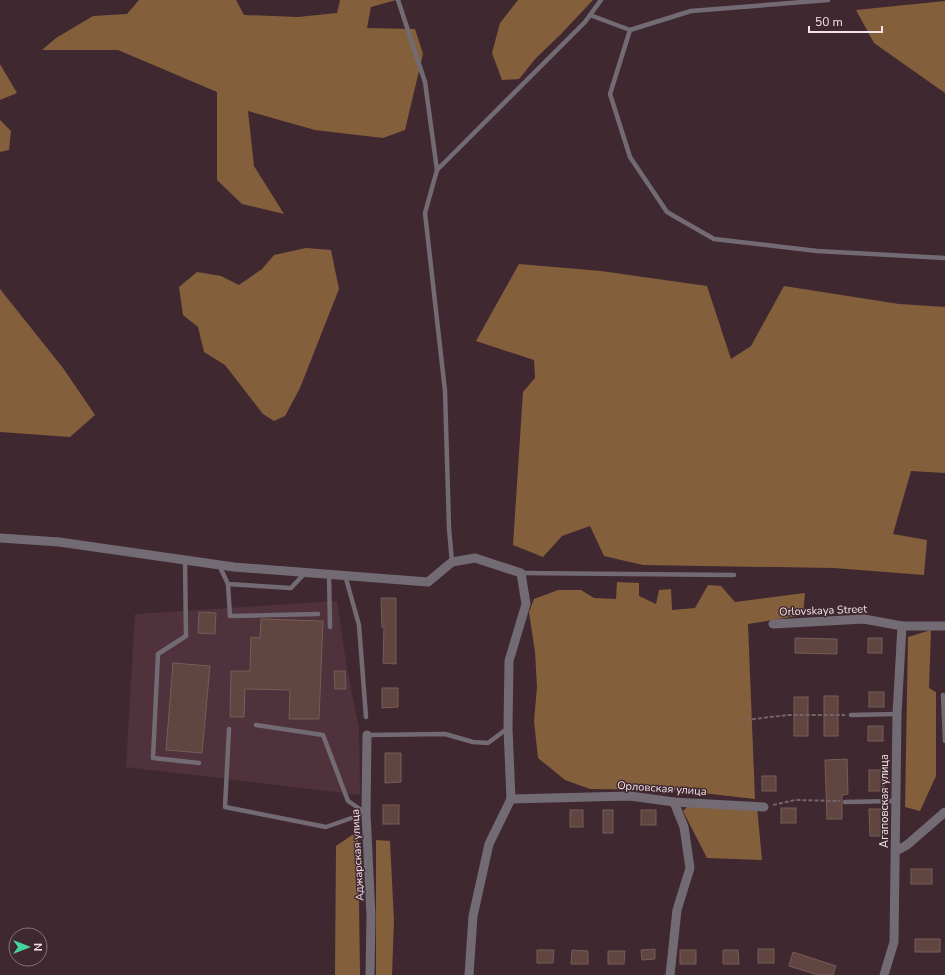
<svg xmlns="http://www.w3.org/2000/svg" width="945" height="975" font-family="'Nunito Sans',sans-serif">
<rect width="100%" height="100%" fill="#402831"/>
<!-- built -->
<path fill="#4f323c" d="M 337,601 L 346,663 L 359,729 L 360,795 L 126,767 L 135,614 Z"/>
<!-- forest -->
<g fill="#845f3c">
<path d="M 139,0 L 236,0 L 244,15 L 298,17 L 337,13 L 340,0 L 396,0 L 371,7 L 367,28 L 415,29 L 423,54 L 405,130 L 383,138 L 315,130 L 248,111 L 254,166 L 284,214 L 242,204 L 217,180 L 217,92 L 118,50 L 42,50 L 56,38 L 93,16 L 127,14 Z"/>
<path d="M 518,0 L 593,0 L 561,34 L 536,58 L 519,79 L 502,80 L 492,53 L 500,23 Z"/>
<path d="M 945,1 L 945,93 L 874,43 L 856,10 Z"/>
<path d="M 0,64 L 17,93 L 0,100 Z"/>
<path d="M 0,120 L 11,131 L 9,150 L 0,152 Z"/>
<path d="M 306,248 L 331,250 L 339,289 L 300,388 L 285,416 L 274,421 L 263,414 L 225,365 L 204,352 L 198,327 L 183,315 L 179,287 L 197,272 L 221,276 L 239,285 L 262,269 L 274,255 Z"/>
<path d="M 519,264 L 601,271 L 707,286 L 731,359 L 751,346 L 784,286 L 899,304 L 945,307 L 945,473 L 911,471 L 893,534 L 927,540 L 924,575 L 834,568 L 643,565 L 604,556 L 590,526 L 562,536 L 543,557 L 513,545 L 523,392 L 535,378 L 534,360 L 476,341 Z"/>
<path d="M 0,289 L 63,368 L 95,415 L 70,437 L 0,432 Z"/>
<path d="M 617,582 L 639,583 L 639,596 L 656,604 L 659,590 L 671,589 L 672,610 L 695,608 L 708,585 L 721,586 L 735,602 L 805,593 L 803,615 L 748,624 L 755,799 L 676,790 L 590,789 L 565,780 L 538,758 L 534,721 L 537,687 L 535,652 L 529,612 L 534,599 L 558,590 L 581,590 L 594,598 L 616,599 Z"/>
<path d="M 931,630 L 929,688 L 936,692 L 936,776 L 920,811 L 905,807 L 908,637 Z"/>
<path d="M 689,805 L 757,807 L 762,860 L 707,858 L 683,811 Z"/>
<path d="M 358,831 L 360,975 L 335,975 L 336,846 Z"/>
<path d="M 376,840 L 390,841 L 394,921 L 392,975 L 376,975 Z"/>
</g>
<!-- building -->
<g fill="#604541" stroke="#775c57">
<path d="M 381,598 L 396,598 L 396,664 L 383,663 L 384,627 L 382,627 Z"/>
<path d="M 199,612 L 216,613 L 215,634 L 198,633 Z"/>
<path d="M 261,619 L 323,621 L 319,719 L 289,719 L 290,690 L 245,689 L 244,717 L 230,717 L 231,671 L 250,671 L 251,637 L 260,638 Z"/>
<path d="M 795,638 L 837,639 L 837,654 L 795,653 Z"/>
<rect x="868" y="638" width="14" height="15"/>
<path d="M 173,663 L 210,666 L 202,753 L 166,750 Z"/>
<path d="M 334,671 L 345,671 L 346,689 L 335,689 Z"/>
<path d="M 382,688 L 398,688 L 398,707 L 382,708 Z"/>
<rect x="869" y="692" width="15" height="15"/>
<rect x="824" y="696" width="14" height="40"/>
<rect x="794" y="697" width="14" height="39"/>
<rect x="868" y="726" width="15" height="15"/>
<path d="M 385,753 L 401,753 L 401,782 L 385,783 Z"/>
<path d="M 847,759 L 848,794 L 842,795 L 842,819 L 827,819 L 825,760 Z"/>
<rect x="869" y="770" width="15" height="21"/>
<rect x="762" y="776" width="14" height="15"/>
<rect x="383" y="805" width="16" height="19"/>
<rect x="781" y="808" width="15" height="15"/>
<path d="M 869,809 L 883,809 L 884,836 L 870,836 Z"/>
<rect x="570" y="810" width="13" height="17"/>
<rect x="603" y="810" width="10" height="23"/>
<rect x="641" y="810" width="15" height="15"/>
<rect x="911" y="869" width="21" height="15"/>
<rect x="915" y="939" width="25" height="13"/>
<path d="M 655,949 L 655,959 L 642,960 L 641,950 Z"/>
<rect x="758" y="949" width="16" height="14"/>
<path d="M 537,950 L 554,950 L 553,963 L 537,963 Z"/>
<path d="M 572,950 L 588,951 L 588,964 L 571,964 Z"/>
<rect x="680" y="950" width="16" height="14"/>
<path d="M 723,950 L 738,950 L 739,964 L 723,964 Z"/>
<path d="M 608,951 L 625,951 L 624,964 L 608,964 Z"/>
<path d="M 793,952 L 836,966 L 833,975 L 818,975 L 789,966 Z"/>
</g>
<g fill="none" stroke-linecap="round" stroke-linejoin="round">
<!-- path -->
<g stroke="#78636b" stroke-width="2" stroke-dasharray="4 2" stroke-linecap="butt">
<path d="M 746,720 L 787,715 L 845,715"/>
<path d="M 773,805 L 795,800 L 840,801"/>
</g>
<!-- service -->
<g stroke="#736b74" stroke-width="4.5">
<path d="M 398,0 L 425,82 L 437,170"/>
<path d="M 828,0 L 691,11 L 630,30 L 610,94 L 630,157 L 667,212 L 714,239 L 817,251 L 945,258"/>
<path d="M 590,15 L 630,30"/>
<path d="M 185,561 L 186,636 L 158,654 L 153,758 L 199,763"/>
<path d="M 452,562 L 449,528 L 445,391 L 425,213 L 437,170 L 585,22 L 601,0"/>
<path d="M 219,565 L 228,584 L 291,588 L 305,573"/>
<path d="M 521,573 L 734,575"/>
<path d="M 329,574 L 330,627"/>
<path d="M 345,575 L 359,625 L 366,717"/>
<path d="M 228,584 L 230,616 L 318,614"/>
<path d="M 943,695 L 945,741"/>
<path d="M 851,715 L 897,714"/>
<path d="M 229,729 L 225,807 L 326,827 L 366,813 L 348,801 L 323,735 L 256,725"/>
<path d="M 367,735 L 445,734 L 473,742 L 488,743 L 508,728"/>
<path d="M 845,802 L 895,801"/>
</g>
<!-- minor -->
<g stroke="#736b74" stroke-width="9">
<path d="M 0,538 L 59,542 L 234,567 L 428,582 L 452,562 L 475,558 L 521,573 L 526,604 L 509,661 L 508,728 L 511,799 L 489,844 L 473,916 L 469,975"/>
<path d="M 773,624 L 864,619 L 902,626 L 945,626"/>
<path d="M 367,735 L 366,813 L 371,916 L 370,975"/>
<path d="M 511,799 L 630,796 L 674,802 L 764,807"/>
<path d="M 896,851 L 907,845 L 945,812"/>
<path d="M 670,975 L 677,910 L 690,868 L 684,827 L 674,802"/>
<path d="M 884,975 L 894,942 L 897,714 L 902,626"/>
</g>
</g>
<g text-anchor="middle" stroke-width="3" stroke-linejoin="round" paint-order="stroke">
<!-- street labels -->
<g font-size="11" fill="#f3e3e8" stroke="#402831">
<text transform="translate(823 610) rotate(-2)" y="4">Orlovskaya Street</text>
<text transform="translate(662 788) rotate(4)" y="4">Орловская улица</text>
<text transform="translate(884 801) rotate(-90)" y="4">Агаповская улица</text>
<text transform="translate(357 855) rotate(-93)" y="4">Аджарская улица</text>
</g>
</g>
<!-- north arrow -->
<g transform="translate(28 947) rotate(90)"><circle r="19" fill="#402831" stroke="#88737a"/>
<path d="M0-3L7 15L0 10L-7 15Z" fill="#44d49f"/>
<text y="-6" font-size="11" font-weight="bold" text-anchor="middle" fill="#f3e3e8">N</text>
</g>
<!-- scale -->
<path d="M809 26v6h73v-6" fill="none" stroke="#f3e3e8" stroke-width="2"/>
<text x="815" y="26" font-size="12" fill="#f3e3e8" stroke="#402831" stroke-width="3" paint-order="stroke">50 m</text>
</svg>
